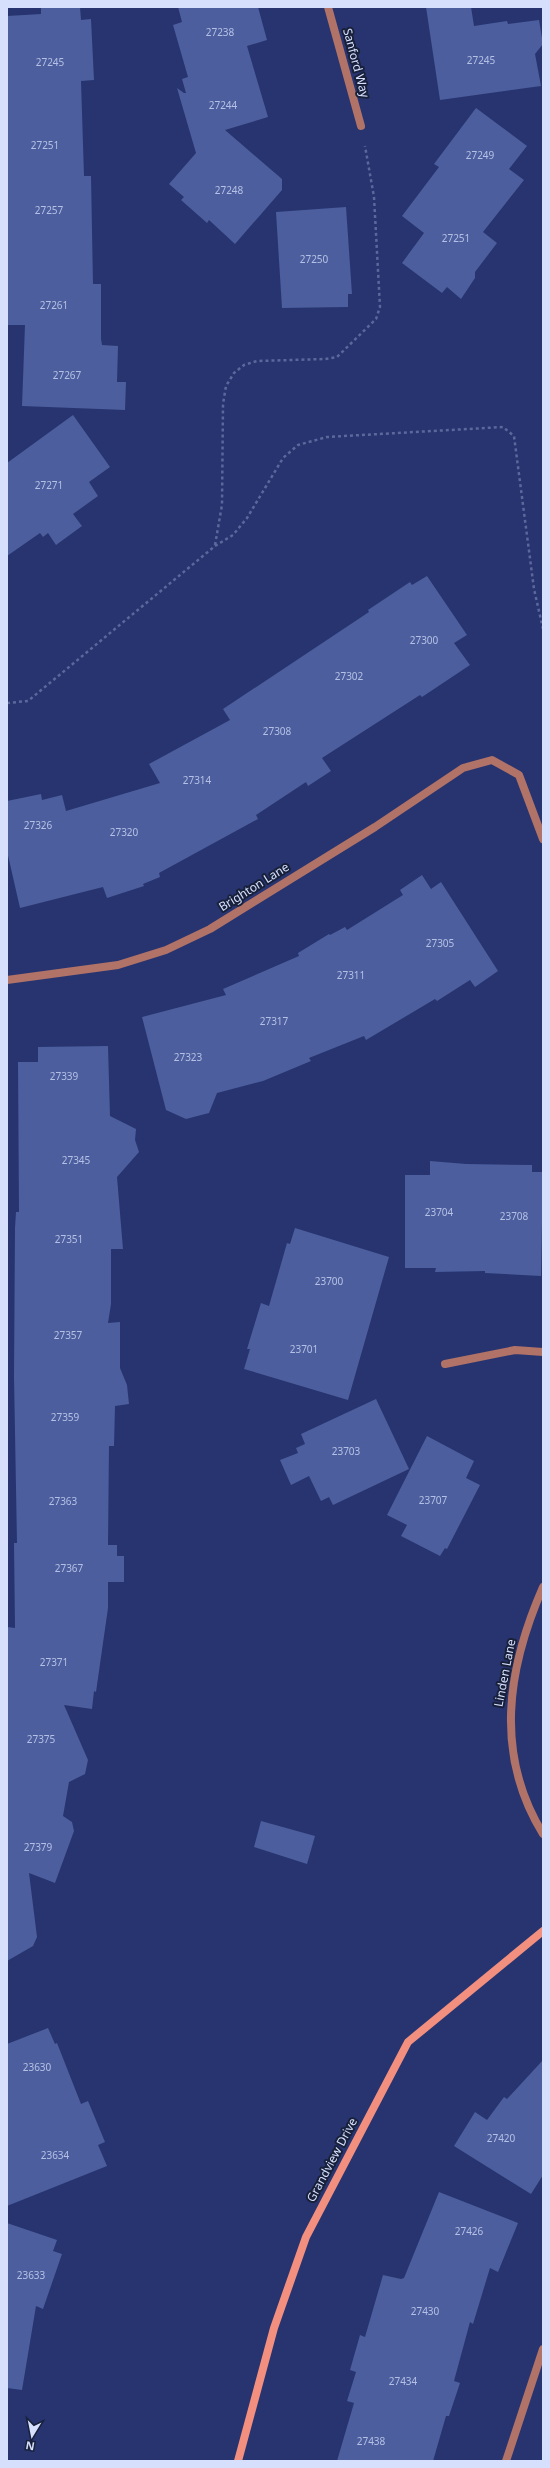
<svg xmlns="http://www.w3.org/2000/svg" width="550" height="2468" font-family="'Noto Sans',sans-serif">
<rect width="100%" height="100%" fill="#273470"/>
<!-- building -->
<g fill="#4c5e9d">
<path d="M 41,7 L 80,7 L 81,20 L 91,19 L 94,80 L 81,81 L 84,176 L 91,176 L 93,284 L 101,284 L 101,339 L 102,345 L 118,346 L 117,382 L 126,382 L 125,410 L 22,406 L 25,325 L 7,325 L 7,16 L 41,14 Z"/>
<path d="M 178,7 L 258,7 L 267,40 L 247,46 L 268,117 L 225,130 L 282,179 L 282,190 L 235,244 L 209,220 L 207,223 L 181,200 L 184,197 L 169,184 L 196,153 L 177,88 L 184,93 L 186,93 L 182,79 L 188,77 L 173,25 L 182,22 Z"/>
<path d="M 426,7 L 471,7 L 474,26 L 507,21 L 508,24 L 539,20 L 543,44 L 535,54 L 541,86 L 440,100 Z"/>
<path d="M 476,108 L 527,146 L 509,169 L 524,180 L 483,232 L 497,243 L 475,272 L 475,278 L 461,299 L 447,287 L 442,293 L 402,263 L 424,233 L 402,216 L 439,167 L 434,164 Z"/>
<path d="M 346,207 L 352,294 L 348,294 L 348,307 L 282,308 L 276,212 Z"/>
<path d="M 73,415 L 110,467 L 89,482 L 98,496 L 73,514 L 82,526 L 56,545 L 48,533 L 43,537 L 40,533 L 7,556 L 7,463 Z"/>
<path d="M 427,576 L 467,635 L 454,643 L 470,665 L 422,697 L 420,695 L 322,758 L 331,771 L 308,786 L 306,782 L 256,815 L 258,819 L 159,873 L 160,877 L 143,884 L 144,886 L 107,898 L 103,887 L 20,908 L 7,851 L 7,801 L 41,794 L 42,800 L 62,795 L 66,811 L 160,783 L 149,764 L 230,720 L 223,709 L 369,612 L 368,610 L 410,582 L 412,585 Z"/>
<path d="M 422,875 L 431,889 L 441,882 L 498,971 L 475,987 L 470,980 L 437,1001 L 435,999 L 366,1040 L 364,1036 L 309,1058 L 311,1061 L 263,1081 L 217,1093 L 209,1113 L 186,1119 L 166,1110 L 142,1017 L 226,995 L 223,989 L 299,956 L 298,953 L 329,934 L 330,935 L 345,927 L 347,930 L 403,895 L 400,890 Z"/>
<path d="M 108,1046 L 110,1116 L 136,1129 L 135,1140 L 139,1152 L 117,1177 L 123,1249 L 111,1249 L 111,1304 L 108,1323 L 120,1322 L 120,1368 L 127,1385 L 129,1404 L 115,1406 L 114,1446 L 109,1446 L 108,1545 L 117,1545 L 117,1556 L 124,1556 L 124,1582 L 108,1582 L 108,1608 L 96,1692 L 94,1691 L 92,1709 L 64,1705 L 88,1760 L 85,1774 L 69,1782 L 63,1816 L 72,1822 L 74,1831 L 55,1883 L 29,1873 L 37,1937 L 33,1946 L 7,1961 L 7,1627 L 15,1628 L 14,1543 L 17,1543 L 14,1377 L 15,1228 L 16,1212 L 19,1212 L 18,1062 L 38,1062 L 38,1047 Z"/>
<path d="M 430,1161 L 466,1164 L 532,1165 L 532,1172 L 543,1172 L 541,1276 L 485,1273 L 485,1271 L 435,1272 L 436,1268 L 405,1268 L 405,1175 L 430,1175 Z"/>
<path d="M 295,1228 L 389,1257 L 348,1400 L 244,1369 L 250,1349 L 247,1349 L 261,1303 L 269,1306 L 287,1243 L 290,1244 Z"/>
<path d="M 376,1399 L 409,1469 L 333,1505 L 329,1497 L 321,1501 L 309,1476 L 291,1485 L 280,1460 L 298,1453 L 296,1448 L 305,1444 L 301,1434 Z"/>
<path d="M 427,1436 L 474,1461 L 466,1478 L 480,1485 L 447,1549 L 445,1548 L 440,1556 L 401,1536 L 407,1525 L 387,1515 Z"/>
<path d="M 261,1821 L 315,1836 L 307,1864 L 254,1847 Z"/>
<path d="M 48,2028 L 55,2044 L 57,2043 L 81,2104 L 88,2101 L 105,2142 L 98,2145 L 107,2166 L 7,2206 L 7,2044 Z"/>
<path d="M 543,2060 L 543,2175 L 531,2194 L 454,2146 L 475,2112 L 487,2120 L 504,2097 L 507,2099 Z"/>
<path d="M 439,2192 L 518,2223 L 498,2272 L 490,2268 L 473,2324 L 470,2322 L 454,2381 L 460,2383 L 449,2416 L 446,2416 L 433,2461 L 337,2461 L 354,2403 L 347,2401 L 356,2372 L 350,2370 L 360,2335 L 365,2337 L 383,2275 L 401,2279 L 404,2278 Z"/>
<path d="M 7,2223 L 57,2240 L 53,2251 L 62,2254 L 43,2309 L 36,2306 L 22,2390 L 7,2388 Z"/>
</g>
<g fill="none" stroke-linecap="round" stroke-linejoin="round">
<!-- path -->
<g stroke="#5c689b" stroke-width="2.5" stroke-dasharray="3 3" stroke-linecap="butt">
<path d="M 215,545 L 222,505 L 223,404 L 226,386 L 234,373 L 244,365 L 257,361 L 325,359 L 337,357 L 376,319 L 380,307 L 374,197 L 365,146"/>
<path d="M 7,703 L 28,701 L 215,546 L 233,535 L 247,518 L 283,458 L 298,445 L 327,437 L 503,427 L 514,436 L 534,589 L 543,629"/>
</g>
<!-- street -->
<g stroke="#b17267" stroke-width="8">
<path d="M 328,7 L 361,126"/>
<path d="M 7,980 L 118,965 L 166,950 L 210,929 L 375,827 L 463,768 L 492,760 L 519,775 L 543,839"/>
<path d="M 445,1364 L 515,1350 L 543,1352"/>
<path d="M 543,1587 C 507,1669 494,1754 543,1834"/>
<path d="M 506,2461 L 543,2349"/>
</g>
<!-- secondary -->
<path stroke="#f28f7e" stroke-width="8" d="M 238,2461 L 274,2328 L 306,2237 L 408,2042 L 543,1931"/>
</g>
<g text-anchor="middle" stroke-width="4" stroke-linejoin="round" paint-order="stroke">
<!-- number labels -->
<g font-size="10" fill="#b4c0e5">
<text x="220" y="36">27238</text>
<text x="481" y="64">27245</text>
<text x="50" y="66">27245</text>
<text x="223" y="109">27244</text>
<text x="45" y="149">27251</text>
<text x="480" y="159">27249</text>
<text x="229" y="194">27248</text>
<text x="49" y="214">27257</text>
<text x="456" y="242">27251</text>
<text x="314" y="263">27250</text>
<text x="54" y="309">27261</text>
<text x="67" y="379">27267</text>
<text x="49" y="489">27271</text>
<text x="424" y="644">27300</text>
<text x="349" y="680">27302</text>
<text x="277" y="735">27308</text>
<text x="197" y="784">27314</text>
<text x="38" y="829">27326</text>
<text x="124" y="836">27320</text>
<text x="440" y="947">27305</text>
<text x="351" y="979">27311</text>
<text x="274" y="1025">27317</text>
<text x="188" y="1061">27323</text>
<text x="64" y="1080">27339</text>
<text x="76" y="1164">27345</text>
<text x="439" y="1216">23704</text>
<text x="514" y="1220">23708</text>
<text x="69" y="1243">27351</text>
<text x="329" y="1285">23700</text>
<text x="68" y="1339">27357</text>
<text x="304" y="1353">23701</text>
<text x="65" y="1421">27359</text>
<text x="346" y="1455">23703</text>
<text x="433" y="1504">23707</text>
<text x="63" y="1505">27363</text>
<text x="69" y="1572">27367</text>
<text x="54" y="1666">27371</text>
<text x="41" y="1743">27375</text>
<text x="38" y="1851">27379</text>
<text x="37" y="2071">23630</text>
<text x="501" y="2142">27420</text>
<text x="55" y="2159">23634</text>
<text x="469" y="2235">27426</text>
<text x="31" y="2279">23633</text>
<text x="425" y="2315">27430</text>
<text x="403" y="2385">27434</text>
<text x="371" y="2445">27438</text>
</g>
<!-- street labels -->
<g font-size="12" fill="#d6e0fd" stroke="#18203a">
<text transform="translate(356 63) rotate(75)" y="4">Sanford Way</text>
<text transform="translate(254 887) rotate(-32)" y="4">Brighton Lane</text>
<text transform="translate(505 1673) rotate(-79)" y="4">Linden Lane</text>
<text transform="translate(332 2160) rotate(-62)" y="4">Grandview Drive</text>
</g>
</g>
<!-- border -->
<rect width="550" height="2468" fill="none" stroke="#d6e0fd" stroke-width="16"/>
<!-- north arrow -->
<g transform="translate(32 2436) rotate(190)" stroke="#18203a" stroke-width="3" paint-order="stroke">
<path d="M0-3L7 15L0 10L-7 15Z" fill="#d6e0fd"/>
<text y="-6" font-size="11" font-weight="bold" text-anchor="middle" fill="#d6e0fd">N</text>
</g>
</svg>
